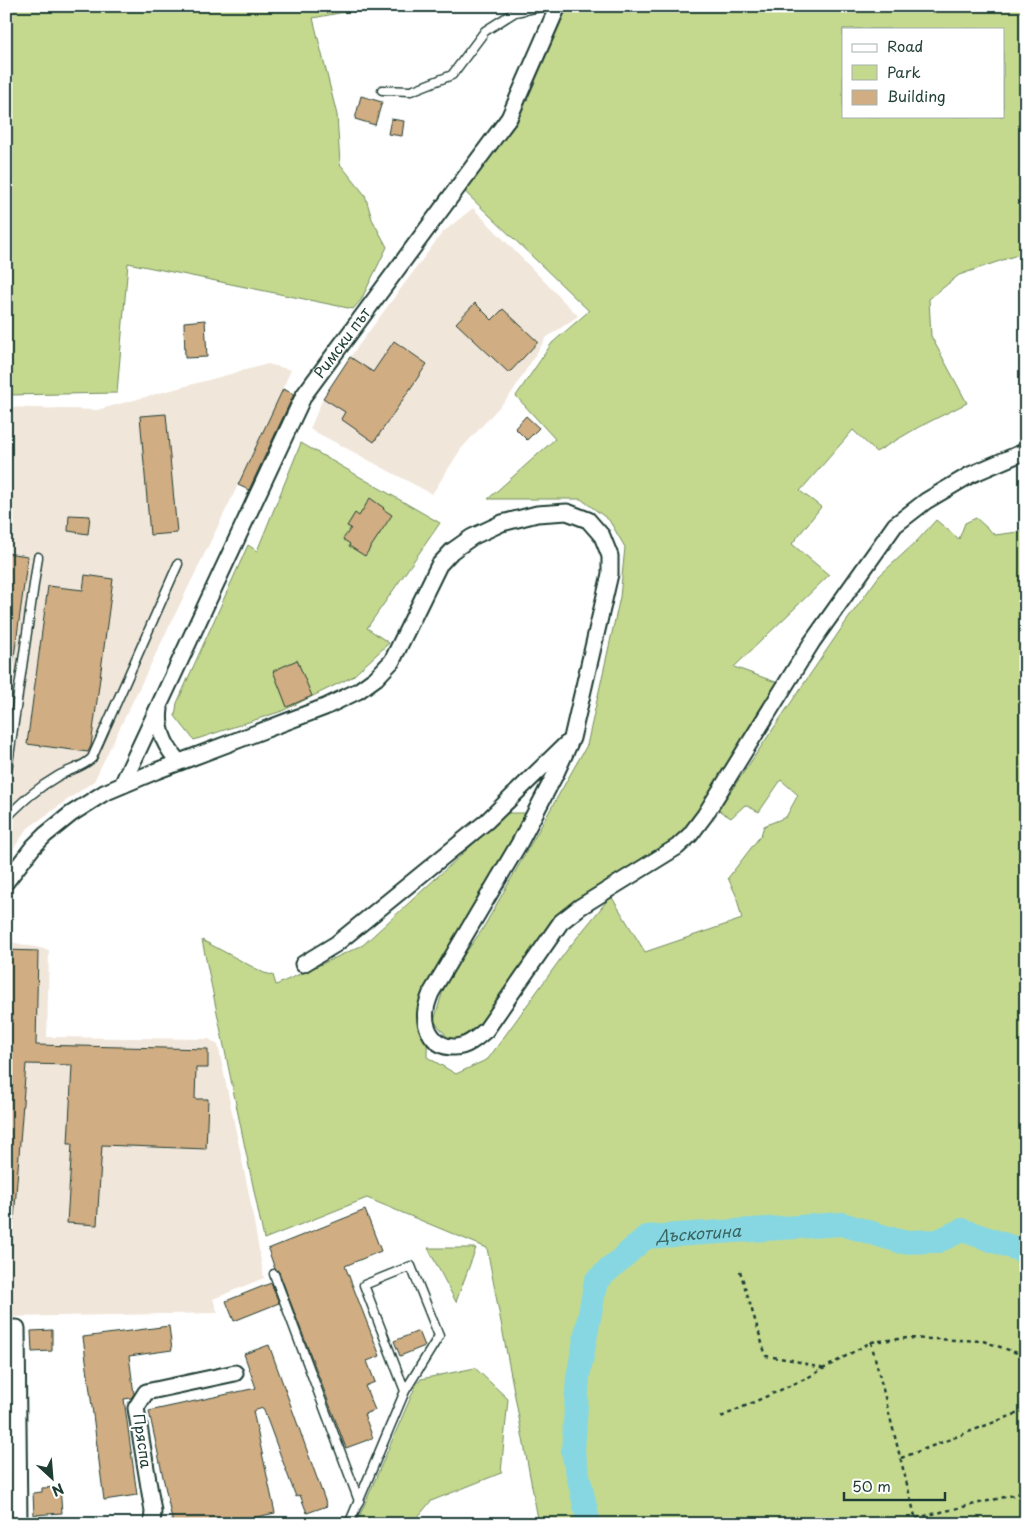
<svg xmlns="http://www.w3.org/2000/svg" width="1032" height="1530" font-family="'Playpen Sans',sans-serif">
<rect width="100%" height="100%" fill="#fff"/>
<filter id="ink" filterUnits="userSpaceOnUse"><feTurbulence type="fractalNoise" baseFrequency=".02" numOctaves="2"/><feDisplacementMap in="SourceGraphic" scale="10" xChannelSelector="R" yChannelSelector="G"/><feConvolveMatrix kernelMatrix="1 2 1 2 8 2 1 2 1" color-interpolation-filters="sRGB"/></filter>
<g filter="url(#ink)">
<!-- built -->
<g fill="#f1e6da">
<path d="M 473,208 L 578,316 L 546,338 L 511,394 L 461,449 L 432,494 L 310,429 L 323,398 L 350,357 L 442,233 Z"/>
<path d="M 268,364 L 291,370 L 238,485 L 94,781 L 28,828 L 6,859 L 6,407 L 97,410 Z"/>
<path d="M 6,941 L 49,950 L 47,1037 L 209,1039 L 218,1045 L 249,1194 L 264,1278 L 213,1299 L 218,1313 L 6,1317 Z"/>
</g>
<!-- green -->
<g fill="#c4d98e" stroke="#728b61" fill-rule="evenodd">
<path d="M 6,6 L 376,6 L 313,18 L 337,115 L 340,164 L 365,195 L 372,219 L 387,247 L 361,300 L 353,309 L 128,263 L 117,393 L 6,395 Z"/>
<path d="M 568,6 L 1026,6 L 1026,252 L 959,275 L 929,299 L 931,336 L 967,403 L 917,428 L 876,452 L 853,430 L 800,491 L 821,507 L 792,544 L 829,575 L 734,667 L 784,685 L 712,802 L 673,845 L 585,897 L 547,927 L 474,1034 L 450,1040 L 434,1021 L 446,980 L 482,930 L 587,745 L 620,597 L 625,547 L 609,520 L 581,499 L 488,499 L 555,439 L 516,396 L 552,343 L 589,311 L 463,190 L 517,123 ZM 843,29 L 1003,29 L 1003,116 L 843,116 Z"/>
<path d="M 301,443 L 440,523 L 367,628 L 389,643 L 352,677 L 282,711 L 194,740 L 175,716 L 177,703 L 248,545 L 257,551 Z"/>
<path d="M 976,518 L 995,535 L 1026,531 L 1026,1524 L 539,1524 L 487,1248 L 367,1198 L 264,1239 L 202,940 L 264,973 L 273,975 L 276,985 L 363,945 L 507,813 L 533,813 L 428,1002 L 427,1057 L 456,1074 L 488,1059 L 567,950 L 611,896 L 645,952 L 742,919 L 736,895 L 728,878 L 761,835 L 764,826 L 786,817 L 798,795 L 781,780 L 759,812 L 745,805 L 731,818 L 718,810 L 843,626 L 879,576 L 916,542 L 936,520 L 959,539 L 965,523 Z"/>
<path d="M 428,1248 L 476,1248 L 456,1302 Z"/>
<path d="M 475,1368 L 508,1399 L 501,1473 L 431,1501 L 412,1524 L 356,1524 L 416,1385 L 421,1379 Z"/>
</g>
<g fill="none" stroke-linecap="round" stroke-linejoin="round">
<!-- river -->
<path stroke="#87d7e2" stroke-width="24" id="s1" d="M 589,1524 L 573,1452 L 578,1377 L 596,1281 L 646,1237 L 842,1224 L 902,1242 L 938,1241 L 962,1230 L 1026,1252"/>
</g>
<!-- building -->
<g fill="#d0ad82" stroke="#1f3d34">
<path d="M 361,96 L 382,102 L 375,125 L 355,119 Z"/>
<path d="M 391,119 L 404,121 L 402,136 L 388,134 Z"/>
<path d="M 475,303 L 492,320 L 503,309 L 538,342 L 509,373 L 456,323 Z"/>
<path d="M 205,320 L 207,357 L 185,358 L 184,322 Z"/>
<path d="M 394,341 L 427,364 L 374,442 L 341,419 L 345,412 L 323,398 L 350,357 L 373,372 Z"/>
<path d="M 283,389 L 294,394 L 249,490 L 238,485 Z"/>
<path d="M 166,414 L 177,533 L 150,535 L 140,416 Z"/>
<path d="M 526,416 L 539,428 L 527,440 L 515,428 Z"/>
<path d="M 370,498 L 384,508 L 383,509 L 392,515 L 365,556 L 349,546 L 350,544 L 343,539 L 351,528 L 347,526 L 355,513 L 359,516 Z"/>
<path d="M 69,515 L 90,516 L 88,534 L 68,531 Z"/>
<path d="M 6,553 L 28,556 L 13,664 L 6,664 Z"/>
<path d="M 85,575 L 113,579 L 91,746 L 88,752 L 27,744 L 48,586 L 83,590 Z"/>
<path d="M 297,660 L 312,696 L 287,707 L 273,671 Z"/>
<path d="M 6,950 L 38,951 L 36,1045 L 208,1049 L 208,1068 L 196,1068 L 195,1099 L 208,1099 L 206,1149 L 102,1145 L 97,1225 L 67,1223 L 72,1144 L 68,1144 L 72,1065 L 26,1064 L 14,1220 L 6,1220 Z"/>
<path d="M 365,1210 L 381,1251 L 345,1266 L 380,1356 L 367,1361 L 375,1382 L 365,1386 L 375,1410 L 364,1414 L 373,1438 L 346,1448 L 279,1272 L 275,1269 L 268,1249 Z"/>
<path d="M 271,1283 L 279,1303 L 234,1321 L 226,1301 Z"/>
<path d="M 169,1326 L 172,1350 L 129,1356 L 134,1394 L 131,1398 L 124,1399 L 137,1495 L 104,1500 L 83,1337 Z"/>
<path d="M 52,1330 L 52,1351 L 32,1352 L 31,1331 Z"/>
<path d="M 419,1331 L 425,1346 L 400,1356 L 394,1341 Z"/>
<path d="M 269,1345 L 327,1506 L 307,1513 L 300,1495 L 296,1497 L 263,1408 L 253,1411 L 275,1513 L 224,1524 L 173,1524 L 149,1411 L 256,1388 L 244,1354 Z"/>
<path d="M 60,1487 L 62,1513 L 34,1515 L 33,1493 L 42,1492 L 42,1488 Z"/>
</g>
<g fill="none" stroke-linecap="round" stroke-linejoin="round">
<!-- lane casing -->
<g stroke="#1f3d34" stroke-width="11">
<g id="lane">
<path d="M 382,90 L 411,91 L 452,75 L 485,31 L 515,12 L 545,6"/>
<path d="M 6,777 L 38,557"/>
<path d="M 6,818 C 23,801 37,788 58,776 C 70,769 82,768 92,758 L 178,564"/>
<path d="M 274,1274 L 359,1501"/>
<path d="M 349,1524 L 405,1391 L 364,1285 L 411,1266 L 439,1336 L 405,1391"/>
</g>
</g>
<!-- street casing -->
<g stroke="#1f3d34" stroke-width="19">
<g id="street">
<path d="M 160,709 C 157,730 165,747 179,762"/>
<path id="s2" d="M 122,785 L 304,395 L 509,118 L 558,6"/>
<path d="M 6,882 L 33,847 L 45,835 L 71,814 L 104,793 L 156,771 L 325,707 L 358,691 L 376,678 L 392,661 L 439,565 L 452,551 L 472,537 L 502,523 L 537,514 L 567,512 L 588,520 L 602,536 L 610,556 L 610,574 L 572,738 L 556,773 L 520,842 L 431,993 C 429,998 427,1003 426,1009 C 423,1028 434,1048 455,1047 C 467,1047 478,1037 486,1030 L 561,922 L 580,907 L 677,847 L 690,835 L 705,815 L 812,642 L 895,525 L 926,501 L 970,475 L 1026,451"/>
<path d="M 303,964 L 336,944 L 487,821 L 566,744"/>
<path d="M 6,1328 L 17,1328 L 19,1524"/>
<path d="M 152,1524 L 153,1511 L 136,1408 L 146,1392 L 235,1373"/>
</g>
</g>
<!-- path -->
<g stroke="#1f3d34" stroke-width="2.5" stroke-dasharray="4 4" stroke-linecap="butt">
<path d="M 740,1271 L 766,1356 L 792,1360 L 824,1369"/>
<path d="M 871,1342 L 917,1524"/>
<path d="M 721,1417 L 807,1378 L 871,1342 L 907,1338 L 983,1341 L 1026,1356"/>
<path d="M 901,1458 L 1026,1410"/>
<path d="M 916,1518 L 1026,1492"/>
</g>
<!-- lane -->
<use href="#lane" stroke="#fff" stroke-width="8"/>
<!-- street -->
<use href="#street" stroke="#fff" stroke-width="15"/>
</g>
</g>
<g text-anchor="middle" stroke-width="4" stroke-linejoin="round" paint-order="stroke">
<!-- street labels -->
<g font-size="15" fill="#1f3d34" stroke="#fff">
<text dy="5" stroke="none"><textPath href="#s2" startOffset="495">Римски път</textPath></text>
<text transform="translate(142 1441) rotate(82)" y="5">Пряспа</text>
</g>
<!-- water labels -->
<g font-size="16" font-style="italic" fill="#396460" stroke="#fff">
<text dy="6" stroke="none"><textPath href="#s1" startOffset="366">Дъскотина</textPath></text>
</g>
</g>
<!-- margin -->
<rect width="1032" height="1530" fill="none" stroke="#fff" stroke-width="25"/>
<rect x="12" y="12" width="1007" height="1505" fill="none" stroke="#1f3d34" stroke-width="2" filter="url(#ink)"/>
<!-- legend -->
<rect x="842" y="28" width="162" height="90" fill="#ffffff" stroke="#a5b1ae"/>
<rect x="852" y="44" width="25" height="8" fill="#ffffff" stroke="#a5b1ae"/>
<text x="887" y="52" font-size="15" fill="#1f3d34">Road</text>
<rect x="852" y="65" width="25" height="15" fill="#c4d98e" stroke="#a5b1ae"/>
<text x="887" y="78" font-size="15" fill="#1f3d34">Park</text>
<rect x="852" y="90" width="25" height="15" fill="#d0ad82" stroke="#a5b1ae"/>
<text x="887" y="102" font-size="15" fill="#1f3d34">Building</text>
<!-- north arrow -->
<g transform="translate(52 1478) rotate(154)" stroke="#ffffff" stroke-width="4" paint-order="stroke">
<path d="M0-4L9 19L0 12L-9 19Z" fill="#1f3d34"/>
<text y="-8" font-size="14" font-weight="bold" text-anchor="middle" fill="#1f3d34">N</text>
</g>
<!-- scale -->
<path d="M844 1492v8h101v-8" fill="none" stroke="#1f3d34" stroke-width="2.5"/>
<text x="852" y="1492" font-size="15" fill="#1f3d34" stroke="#ffffff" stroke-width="4" paint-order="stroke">50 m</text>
</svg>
